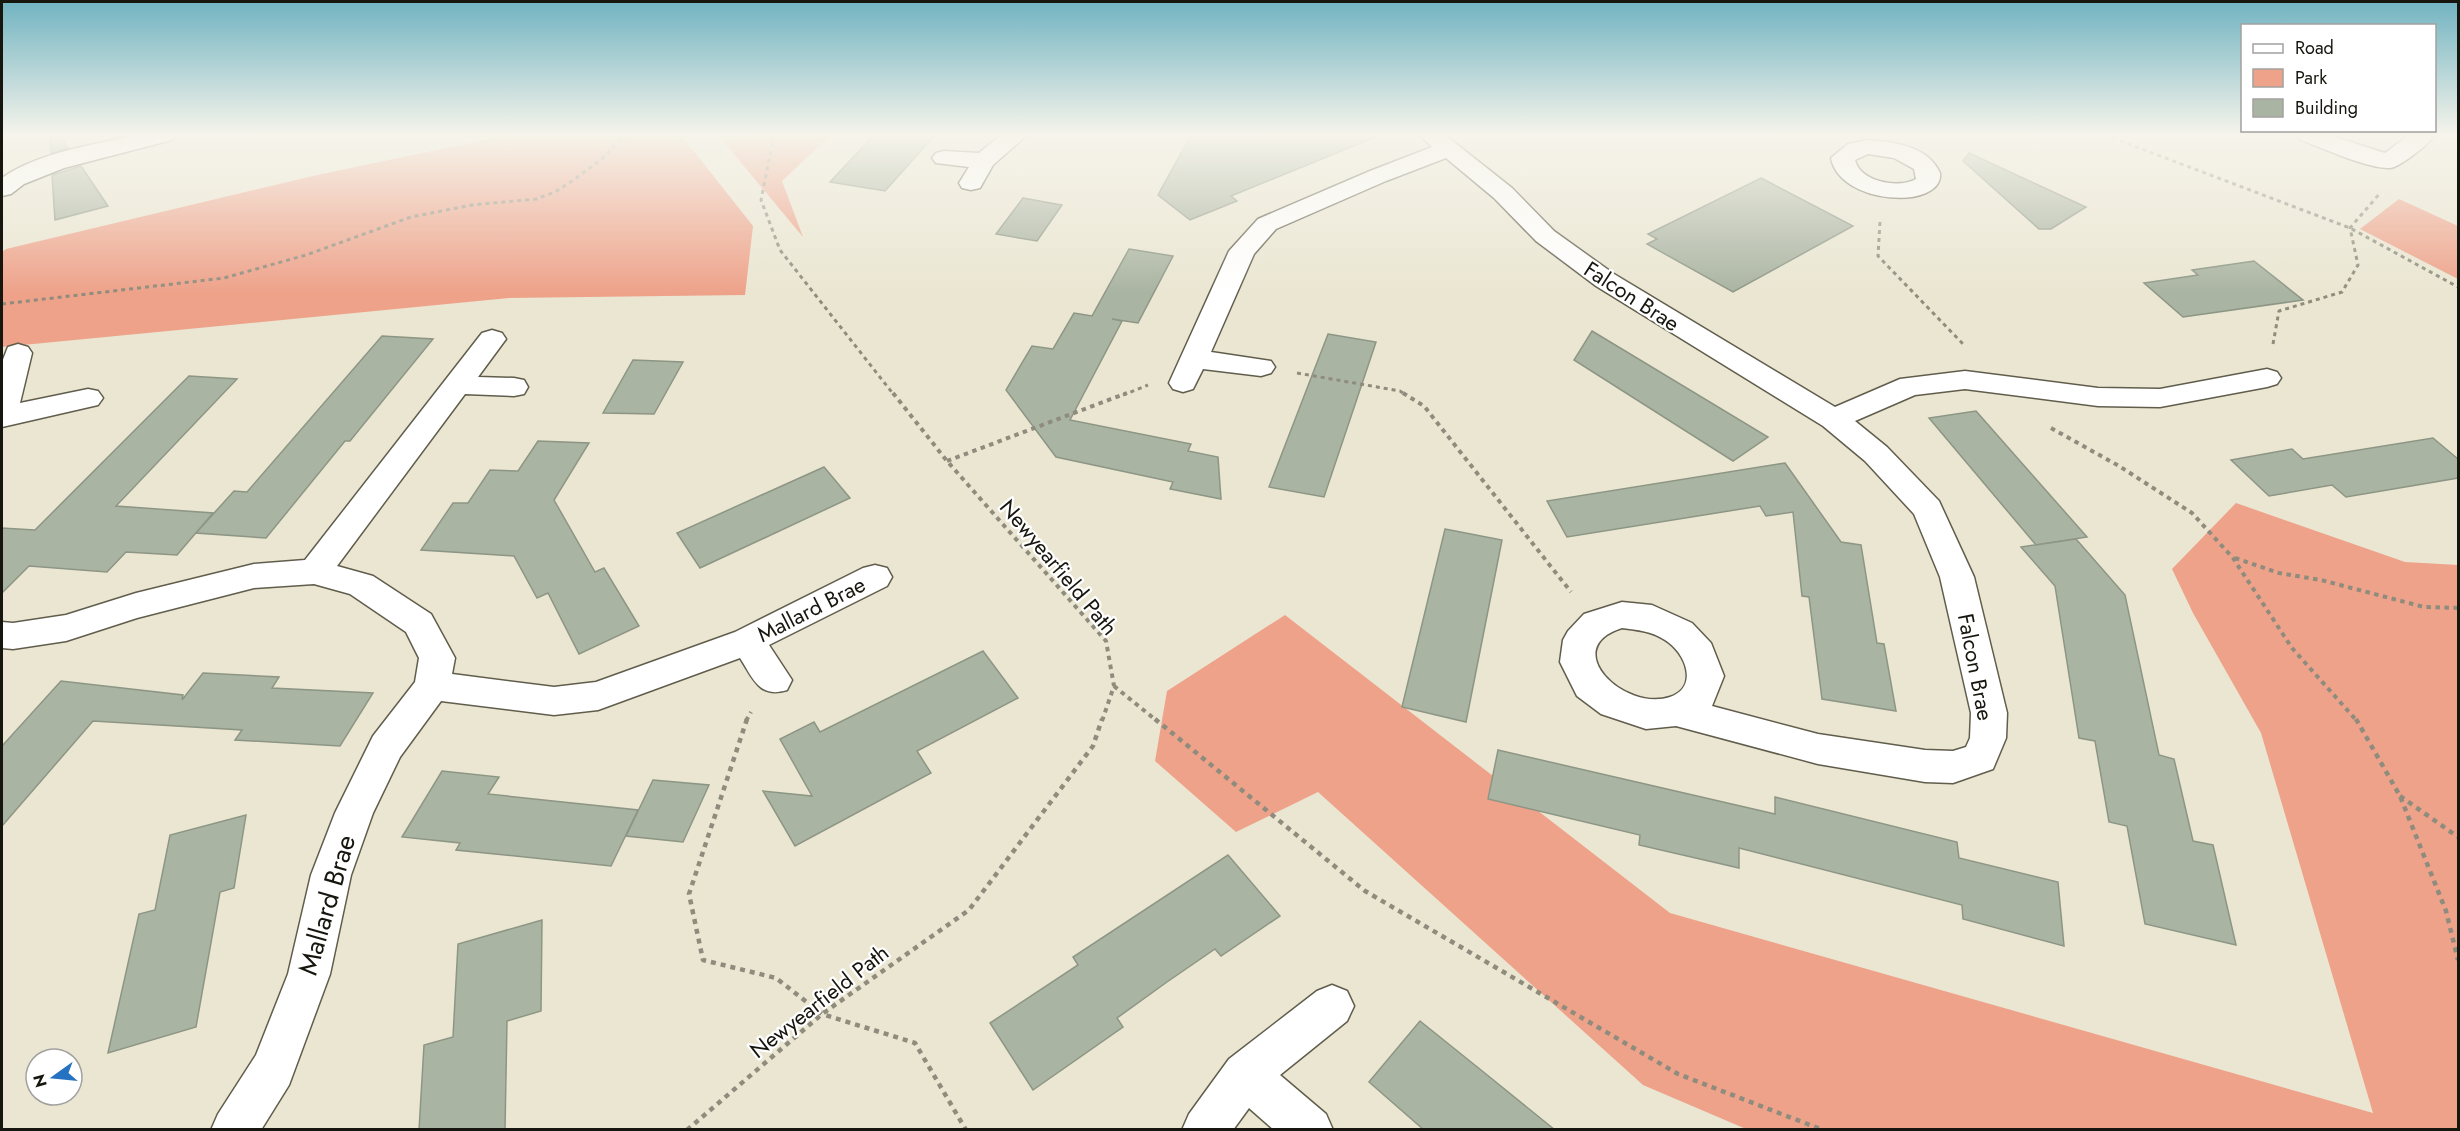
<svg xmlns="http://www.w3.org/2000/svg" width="2460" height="1131" font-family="Jost,sans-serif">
<rect width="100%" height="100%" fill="#eae6d2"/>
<!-- green -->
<g fill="#eea28a">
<path d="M 507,135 L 681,135 L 753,226 L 745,295 L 509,298 L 2,347 L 2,252 L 6,249 L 313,176 Z"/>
<path d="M 718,135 L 831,135 L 782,181 L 803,237 Z"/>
<path d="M 2399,199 L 2458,226 L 2458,279 L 2360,229 Z"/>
<path d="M 2236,503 L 2405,562 L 2458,565 L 2458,1129 L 1746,1129 L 1643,1085 L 1318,792 L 1236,832 L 1155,761 L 1167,691 L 1285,615 L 1670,913 L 2373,1113 L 2261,733 L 2193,613 L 2172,569 Z"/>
</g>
<!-- building -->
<g fill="#aab4a2" stroke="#8d9684" stroke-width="1.5">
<path d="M 50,135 L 59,135 L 68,148 L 51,153 Z"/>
<path d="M 874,135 L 935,135 L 885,191 L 830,182 Z"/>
<path d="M 1191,135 L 1378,135 L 1378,136 L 1231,196 L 1237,201 L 1190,220 L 1158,195 Z"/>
<path d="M 1969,153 L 2086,207 L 2051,229 L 2039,229 L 1963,161 Z"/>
<path d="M 81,166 L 108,206 L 55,220 L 52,175 Z"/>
<path d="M 1761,178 L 1853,226 L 1733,292 L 1647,244 L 1657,239 L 1648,234 Z"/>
<path d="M 1023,198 L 1062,205 L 1037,241 L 996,234 Z"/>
<path d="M 1129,249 L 1173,256 L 1138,323 L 1112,319 L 1122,321 L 1070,420 L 1191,444 L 1188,451 L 1218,457 L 1221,499 L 1170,489 L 1173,482 L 1056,457 L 1006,390 L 1032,346 L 1053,349 L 1074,313 L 1092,316 Z"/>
<path d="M 2254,261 L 2303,300 L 2183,317 L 2144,283 L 2198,275 L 2192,270 Z"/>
<path d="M 1592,331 L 1768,437 L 1733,461 L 1574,360 Z"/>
<path d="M 1328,334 L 1376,342 L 1324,497 L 1269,487 Z"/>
<path d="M 382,336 L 433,339 L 350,441 L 345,441 L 266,538 L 196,533 L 234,491 L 247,492 Z"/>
<path d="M 633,360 L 683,362 L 654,414 L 603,413 Z"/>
<path d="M 189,376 L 237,379 L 116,506 L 213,513 L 177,555 L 126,552 L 107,572 L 29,566 L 2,593 L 2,528 L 35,530 Z"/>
<path d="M 1976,411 L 2020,461 L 2087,537 L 2036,545 L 1929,418 Z"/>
<path d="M 2433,438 L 2458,459 L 2458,478 L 2346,497 L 2332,485 L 2269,496 L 2231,460 L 2292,449 L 2303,459 Z"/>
<path d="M 538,441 L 589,443 L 554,500 L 595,572 L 604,568 L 639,626 L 579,654 L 548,593 L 537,598 L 514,556 L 421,550 L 453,503 L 468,503 L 490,470 L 518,471 Z"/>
<path d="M 1785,463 L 1841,542 L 1861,545 L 1877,643 L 1884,644 L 1896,711 L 1822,699 L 1809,597 L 1802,596 L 1793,512 L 1766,516 L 1760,506 L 1567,537 L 1547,501 Z"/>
<path d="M 824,467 L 850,498 L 700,568 L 677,533 Z"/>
<path d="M 1445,529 L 1502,540 L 1466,722 L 1402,707 Z"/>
<path d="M 2076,539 L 2125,595 L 2159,755 L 2174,759 L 2193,841 L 2213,845 L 2236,945 L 2145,924 L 2127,826 L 2109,822 L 2095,741 L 2079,738 L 2055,586 L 2021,547 Z"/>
<path d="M 983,651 L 1018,698 L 917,751 L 931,773 L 795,846 L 763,791 L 812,796 L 780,739 L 814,722 L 820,732 Z"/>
<path d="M 203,673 L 279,677 L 272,688 L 373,693 L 340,746 L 235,740 L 242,730 L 93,721 L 2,826 L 2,746 L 61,681 L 183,695 L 182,700 Z"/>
<path d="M 1498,750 L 1775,814 L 1775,797 L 1957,842 L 1959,858 L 2058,882 L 2064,946 L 1963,919 L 1962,905 L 1739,848 L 1739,868 L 1639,845 L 1640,835 L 1488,799 Z"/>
<path d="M 442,771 L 499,777 L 488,794 L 638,810 L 611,866 L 456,850 L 460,843 L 402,837 Z"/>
<path d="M 653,780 L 709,785 L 683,842 L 626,836 Z"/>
<path d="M 246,815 L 234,888 L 220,892 L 196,1027 L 108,1053 L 139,914 L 155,910 L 170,835 Z"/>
<path d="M 1228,855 L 1280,916 L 1221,956 L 1215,949 L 1167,982 L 1117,1018 L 1123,1027 L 1033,1090 L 990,1023 L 1078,965 L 1073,957 Z"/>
<path d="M 542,920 L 541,1011 L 507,1021 L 505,1130 L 419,1130 L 424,1045 L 453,1037 L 458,944 Z"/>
<path d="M 1420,1021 L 1481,1070 L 1555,1130 L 1424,1130 L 1369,1082 Z"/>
</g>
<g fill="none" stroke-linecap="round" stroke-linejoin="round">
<!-- minor casing -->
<g stroke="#605d4c" stroke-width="3">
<g id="minor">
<path d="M 137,135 L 176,135 L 172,140 L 64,168 L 24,184 L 11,194 L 2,196 L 2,178 C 39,152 93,145 137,135 Z"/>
<path d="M 1001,135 L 1027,135 L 993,165 L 980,188 L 971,190 L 962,188 L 959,183 L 969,167 L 936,163 L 932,158 L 936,153 L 944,151 L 979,153 Z"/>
<path d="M 1420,135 L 1445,135 L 1512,188 L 1554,231 L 1614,274 L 1835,407 L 1900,379 L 1965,371 L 2098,388 L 2160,389 L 2267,369 L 2277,372 L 2281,378 L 2277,384 L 2267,387 L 2160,407 L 2098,406 L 1965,389 L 1915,395 L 1855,421 L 1887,447 L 1939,501 L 1974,577 L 2007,713 L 2006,738 L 1993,769 L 1953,783 L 1925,782 L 1818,764 L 1676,726 L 1646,729 L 1601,714 L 1577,696 L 1560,662 L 1563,640 L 1568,631 L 1584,614 L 1622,602 L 1652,605 L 1692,623 L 1711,643 L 1724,676 L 1712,706 L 1818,734 L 1925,750 L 1953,751 L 1966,747 L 1970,738 L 1971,713 L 1940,577 L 1914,514 L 1865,461 L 1823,426 L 1596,286 L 1536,241 L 1494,198 L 1446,158 L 1386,181 L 1276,229 L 1254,254 L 1211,352 L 1271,361 L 1275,367 L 1271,373 L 1261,376 L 1203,369 L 1193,389 L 1183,392 L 1173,389 L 1169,383 L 1229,251 L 1258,219 L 1370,171 L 1432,147 ZM 1622,628 C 1638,630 1651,631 1665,640 C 1686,653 1699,687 1670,697 C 1624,712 1558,648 1622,628 Z"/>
<path d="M 2297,135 L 2329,135 L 2385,153 L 2409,135 L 2435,135 C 2429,144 2400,167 2390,168 C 2368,169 2323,148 2301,140 Z"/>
<path d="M 1868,140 C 1895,142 1928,146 1940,173 C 1944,210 1840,206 1831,158 L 1848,144 ZM 1868,154 L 1894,158 L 1914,169 L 1916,179 C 1899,189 1860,182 1855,160 Z"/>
<path d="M 492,330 L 502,333 L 506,339 L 478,377 L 514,378 L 524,380 L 528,387 L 524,394 L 514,396 L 465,394 L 337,566 L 373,576 L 431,614 L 455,658 L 452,674 L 554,687 L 596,682 L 735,632 L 863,568 L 875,565 L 887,568 L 892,577 L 887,586 L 769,645 L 792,680 L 787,690 C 759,699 753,678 740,658 L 598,710 L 554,715 L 441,701 L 400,757 L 373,813 L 351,875 L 330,974 L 289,1085 L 261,1130 L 211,1130 L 218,1114 L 256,1055 L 288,974 L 311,875 L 335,813 L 373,736 L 415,682 L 419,658 L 406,632 L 350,594 L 314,584 L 254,588 L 137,618 L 66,641 L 13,649 L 2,648 L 2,622 L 13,623 L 66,615 L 136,593 L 254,564 L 305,560 L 482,333 Z"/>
<path d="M 18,344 L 28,347 L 32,353 L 20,403 L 88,389 L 98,391 L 103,398 L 98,405 L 2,427 L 2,362 L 8,347 Z"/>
<path d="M 1332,985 L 1347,991 L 1354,1006 L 1347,1021 L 1280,1075 L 1326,1114 L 1333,1130 L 1274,1130 L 1249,1108 L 1233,1130 L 1182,1130 L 1189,1114 L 1229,1059 L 1317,991 Z"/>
</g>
</g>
<!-- path-far2 -->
<g stroke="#8f8c7e" stroke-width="3" stroke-dasharray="4 4" stroke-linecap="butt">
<path d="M 774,135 L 761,200 L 780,250 L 894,395"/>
<path d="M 2105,135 L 2350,228 L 2458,287"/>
<path d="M 1880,222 L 1878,256 L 1964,345"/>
<path d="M 2,304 L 224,278 L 306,255 L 411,217 L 472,205 L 536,199 L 555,192 L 575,179 L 603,158 L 619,141 L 633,135"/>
<path d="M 2273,344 L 2279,311 L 2342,292 L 2358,265 L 2350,228 L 2381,192"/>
<path d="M 1297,373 L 1400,391 L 1406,395"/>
<path d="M 1123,395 L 1148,385"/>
</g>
<!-- path-far1 -->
<g stroke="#8f8c7e" stroke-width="4" stroke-dasharray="4.5 4.5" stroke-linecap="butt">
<path d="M 893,393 L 947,461 L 1106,641 L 1114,686 L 1102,721"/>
<path d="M 1403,393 L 1424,406 L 1571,592"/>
<path d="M 2051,428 L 2119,466 L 2192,513 L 2233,558 L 2292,648 L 2357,721"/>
<path d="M 947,461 L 1127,393"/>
<path d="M 2235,558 L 2279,573 L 2321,580 L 2424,607 L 2458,608"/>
<path d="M 1114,686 L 1157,721"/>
<path d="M 746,721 L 751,712"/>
</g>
<!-- path -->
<g stroke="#8f8c7e" stroke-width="4.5" stroke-dasharray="5 5" stroke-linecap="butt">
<path d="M 747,719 L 689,894 L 703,960 L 776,978 L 822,1014 L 915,1043 L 966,1130"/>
<path d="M 1155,719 L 1365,891 L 1678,1074 L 1823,1130"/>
<path d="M 2356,719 L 2400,796 L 2446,911 L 2458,960"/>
<path d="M 2400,796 L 2458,837"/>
<path d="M 687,1130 L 822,1014 L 969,910 L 1093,746 L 1102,719"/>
</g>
<!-- minor -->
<use href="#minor" fill="#fff" fill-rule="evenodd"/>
</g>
<!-- sky -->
<linearGradient id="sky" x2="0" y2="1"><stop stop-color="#70b3c1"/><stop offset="0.46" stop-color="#f6f4eb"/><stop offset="1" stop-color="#f6f4eb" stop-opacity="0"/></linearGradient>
<rect width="2460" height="293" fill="url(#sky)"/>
<g text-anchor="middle" stroke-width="4.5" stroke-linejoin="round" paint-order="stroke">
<!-- street labels -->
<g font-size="22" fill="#16150e" stroke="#fff">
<text transform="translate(1632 296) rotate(33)" y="8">Falcon Brae</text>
<text transform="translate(1059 567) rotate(50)" y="8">Newyearfield Path</text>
<text transform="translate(811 609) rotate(-27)" y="8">Mallard Brae</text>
<text transform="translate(1976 667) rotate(79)" y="8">Falcon Brae</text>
<text transform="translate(819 1001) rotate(-38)" y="8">Newyearfield Path</text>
</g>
<!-- near-street labels -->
<g font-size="27" fill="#16150e" stroke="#fff">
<text transform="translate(327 905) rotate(-74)" y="9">Mallard Brae</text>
</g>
</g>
<!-- border -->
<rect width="2460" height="1131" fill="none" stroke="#16150e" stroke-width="6"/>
<!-- legend -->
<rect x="2241" y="24" width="195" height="108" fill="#ffffff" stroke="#a2a19f" stroke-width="1.5"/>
<rect x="2253" y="44" width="30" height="9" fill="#ffffff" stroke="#a2a19f" stroke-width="1.5"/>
<text x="2295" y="54" font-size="18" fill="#16150e">Road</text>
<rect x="2253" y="69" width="30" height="18" fill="#eea28a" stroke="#a2a19f" stroke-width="1.5"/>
<text x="2295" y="84" font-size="18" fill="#16150e">Park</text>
<rect x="2253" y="99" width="30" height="18" fill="#aab4a2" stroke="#a2a19f" stroke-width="1.5"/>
<text x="2295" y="114" font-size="18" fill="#16150e">Building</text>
<!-- north arrow -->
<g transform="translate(54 1077) rotate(255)"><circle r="28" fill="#ffffff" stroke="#a2a19f" stroke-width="1.5"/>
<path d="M0-4.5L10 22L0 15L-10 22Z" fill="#2472c1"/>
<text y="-9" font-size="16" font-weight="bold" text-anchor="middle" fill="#16150e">N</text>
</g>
</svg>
